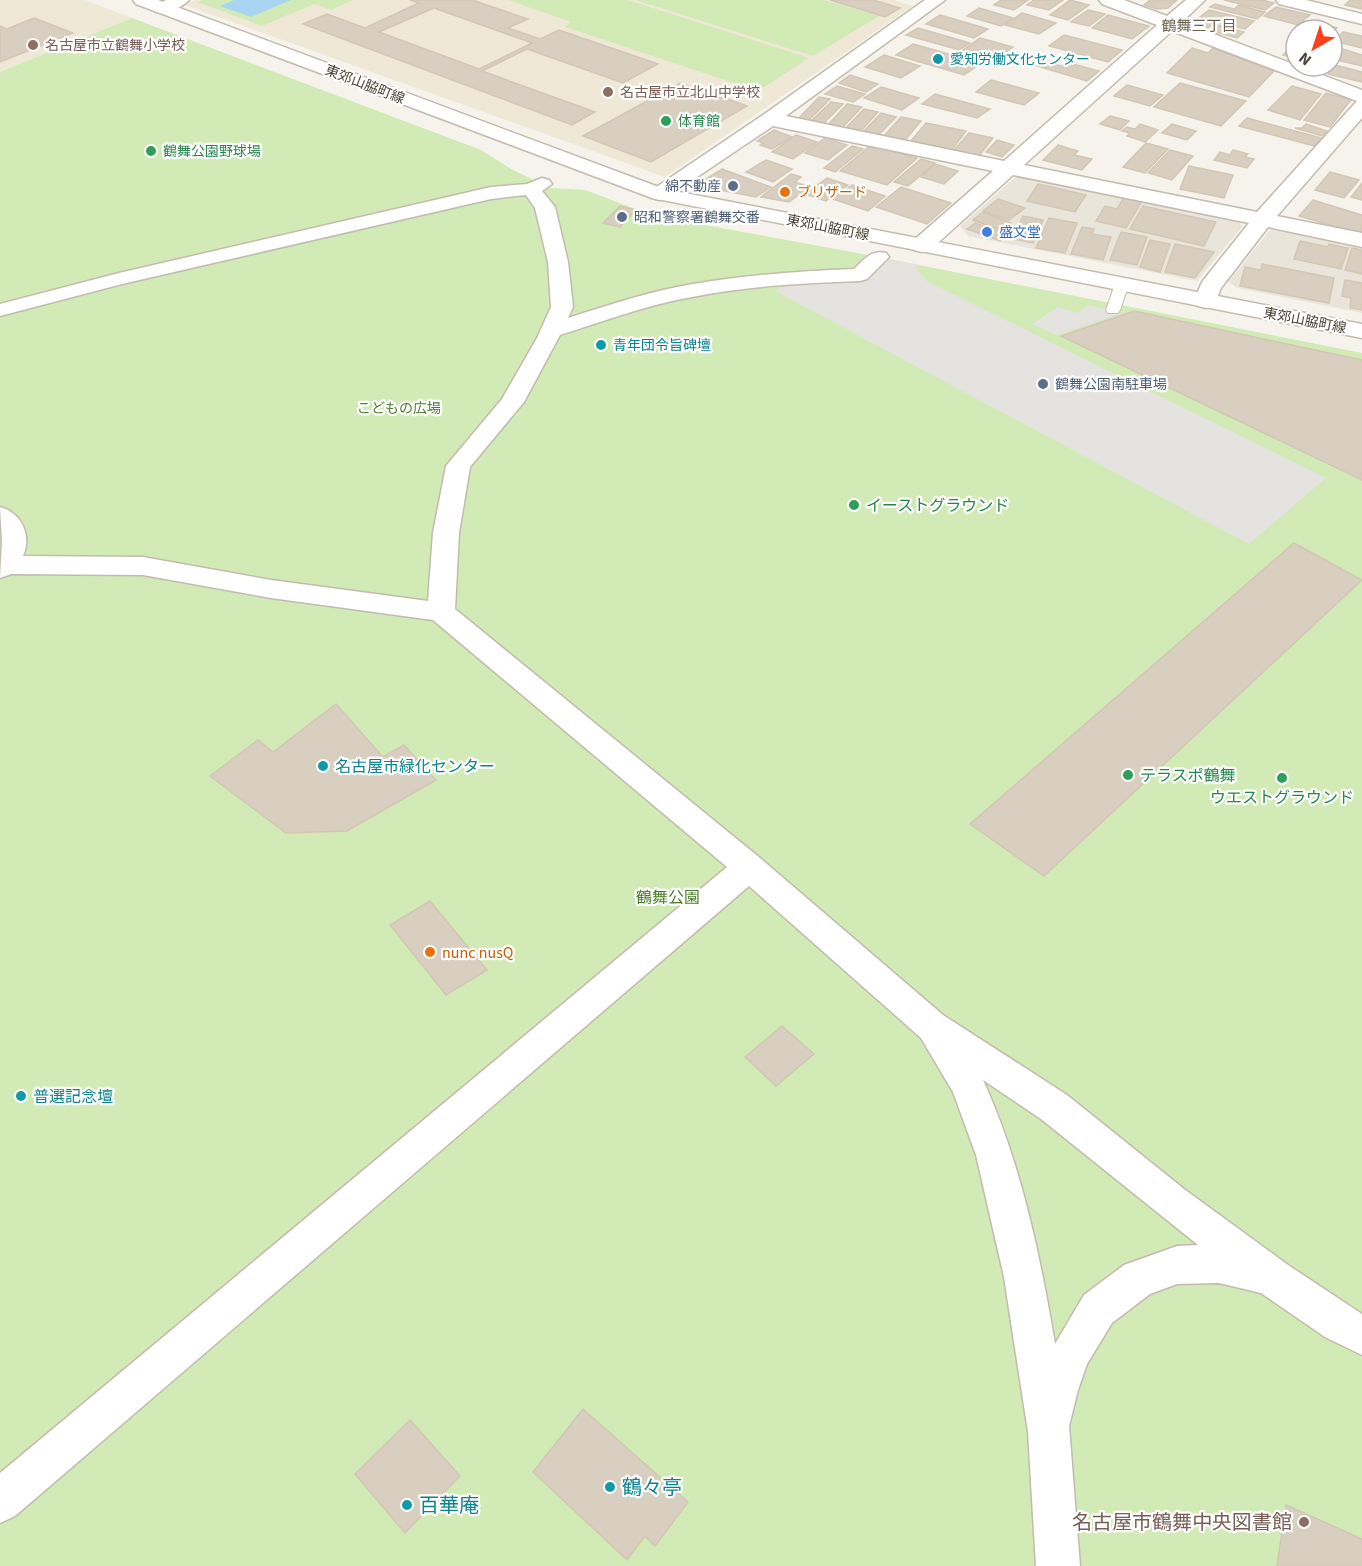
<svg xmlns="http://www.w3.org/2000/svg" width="1362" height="1566" font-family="'Source Sans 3','Noto Sans JP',sans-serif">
<rect width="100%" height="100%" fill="#f6f3ec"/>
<!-- residential -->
<g fill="#eae5da">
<path d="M 1018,175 L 1235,219 L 1243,226 L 1197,281 L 968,236 L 960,226 Z"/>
<path d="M 1282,229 L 1362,246 L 1362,313 L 1238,288 L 1228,282 L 1270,230 Z"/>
</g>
<!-- education -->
<g fill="#efe8d6">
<path d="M 0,0 L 85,0 L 132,18 L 0,72 Z"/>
<path d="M 195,0 L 894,0 L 913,6 L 665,177 L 185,5 Z"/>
</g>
<!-- green -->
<g fill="#d2eab5">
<path d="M 203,0 L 353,0 L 331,10 L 314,4 L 262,26 L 197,2 Z"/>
<path d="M 508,0 L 628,0 L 809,58 L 758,91 L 565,27 L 571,22 Z"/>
<path d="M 635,0 L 824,0 L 879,16 L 813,56 Z"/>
<path d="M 132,18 L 481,150 L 513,170 L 551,188 L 585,190 L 633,208 L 678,220 L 879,257 L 1362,353 L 1362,1566 L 0,1566 L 0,72 Z"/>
</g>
<!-- parking -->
<g fill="#e5e3e0">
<path d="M 887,259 L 920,265 L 917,270 L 928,282 L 1326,478 L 1249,544 L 775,291 L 789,284 L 851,279 L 865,281 L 871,277 L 872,269 Z"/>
<path d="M 1089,305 L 1123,313 L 1056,335 L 1032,324 L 1058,307 L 1077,313 Z"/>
</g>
<!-- water -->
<path fill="#a9d4f2" d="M 234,0 L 291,0 L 251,17 L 220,6 Z"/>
<!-- building -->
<g fill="#d8cfc1" stroke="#d3c7b4" stroke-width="1.5" fill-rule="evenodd">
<path d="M 410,0 L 472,0 L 528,19 L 508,28 L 540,39 L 559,30 L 658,64 L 623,83 L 527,49 L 482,71 L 595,112 L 572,125 L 303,24 L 327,14 L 365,28 L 419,3 ZM 434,8 L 532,43 L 479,69 L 379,32 Z"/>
<path d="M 830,0 L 873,0 L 900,8 L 885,17 Z"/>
<path d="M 1001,0 L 1028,0 L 1014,10 L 994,5 Z"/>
<path d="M 1034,0 L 1063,0 L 1049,10 L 1027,5 Z"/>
<path d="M 1070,0 L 1089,5 L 1068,20 L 1050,15 Z"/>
<path d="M 1150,0 L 1177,0 L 1168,8 L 1157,9 L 1144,5 Z"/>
<path d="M 1224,0 L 1262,0 L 1274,3 L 1265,10 Z"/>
<path d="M 1350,0 L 1362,0 L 1362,9 L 1345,5 Z"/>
<path d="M 1215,4 L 1234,9 L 1239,5 L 1265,12 L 1257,19 L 1210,7 Z"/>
<path d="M 1276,7 L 1310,15 L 1298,25 L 1264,16 Z"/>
<path d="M 979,8 L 1013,18 L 1001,26 L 967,16 Z"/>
<path d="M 1088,10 L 1105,14 L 1089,26 L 1071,22 Z"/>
<path d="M 1209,10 L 1254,21 L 1245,29 L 1199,18 Z"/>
<path d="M 1022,13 L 1056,23 L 1039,34 L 1005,25 Z"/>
<path d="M 940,15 L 988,29 L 974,38 L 926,24 Z"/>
<path d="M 1108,15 L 1149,26 L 1132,39 L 1092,28 Z"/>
<path d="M 34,18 L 73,33 L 0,62 L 0,26 L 7,29 Z"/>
<path d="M 1196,19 L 1213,24 L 1207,29 L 1193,21 Z"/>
<path d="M 1311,21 L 1337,28 L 1332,33 L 1332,30 L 1300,30 Z"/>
<path d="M 1219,25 L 1244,32 L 1237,38 L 1211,31 Z"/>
<path d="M 918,28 L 970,43 L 959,50 L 906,35 Z"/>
<path d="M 1343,32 L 1362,36 L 1362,48 L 1334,41 Z"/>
<path d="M 1064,35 L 1122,50 L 1108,62 L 1049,46 Z"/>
<path d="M 980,38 L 1013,47 L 996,59 L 963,50 Z"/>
<path d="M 1295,43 L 1296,59 L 1283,55 Z"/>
<path d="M 913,44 L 981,63 L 964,75 L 896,55 Z"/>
<path d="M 1333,46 L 1362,55 L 1362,66 L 1332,59 Z"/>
<path d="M 1192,48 L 1208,53 L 1213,48 L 1274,71 L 1249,97 L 1167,73 Z"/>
<path d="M 884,55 L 920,66 L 901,78 L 865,67 Z"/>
<path d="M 1044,61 L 1061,66 L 1066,62 L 1099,71 L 1087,81 L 1037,66 Z"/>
<path d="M 1335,65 L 1362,72 L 1362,82 L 1328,74 Z"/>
<path d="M 850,75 L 878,84 L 866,92 L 839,83 Z"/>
<path d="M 991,80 L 1039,93 L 1024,105 L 976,92 Z"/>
<path d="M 680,83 L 747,106 L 651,162 L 583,136 Z"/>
<path d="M 1180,83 L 1246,101 L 1221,126 L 1154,107 Z"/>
<path d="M 1127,85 L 1163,95 L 1150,106 L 1114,96 Z"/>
<path d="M 837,86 L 865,94 L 853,102 L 825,94 Z"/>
<path d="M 1292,86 L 1321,94 L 1300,120 L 1268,110 Z"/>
<path d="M 881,87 L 919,98 L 902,110 L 864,98 Z"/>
<path d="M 1326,93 L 1351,100 L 1330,127 L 1304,120 Z"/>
<path d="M 935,94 L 990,109 L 977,118 L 922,104 Z"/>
<path d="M 819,97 L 830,99 L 807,122 L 797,120 Z"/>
<path d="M 831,102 L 843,104 L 824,123 L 812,120 Z"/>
<path d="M 847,104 L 862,107 L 841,129 L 827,126 Z"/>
<path d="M 864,109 L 878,112 L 859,133 L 844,130 Z"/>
<path d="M 881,113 L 896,117 L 876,138 L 861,134 Z"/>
<path d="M 1110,116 L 1129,121 L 1120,130 L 1100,124 Z"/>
<path d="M 901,117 L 921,121 L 902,144 L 881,139 Z"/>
<path d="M 1247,118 L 1321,138 L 1314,146 L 1239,126 Z"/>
<path d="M 926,123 L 966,131 L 951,151 L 910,142 Z"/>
<path d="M 1140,124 L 1158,130 L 1145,142 L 1127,136 L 1130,133 L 1122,131 L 1127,127 L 1135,129 Z"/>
<path d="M 1172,124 L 1196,131 L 1187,140 L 1162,133 Z"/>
<path d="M 1306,124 L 1327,131 L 1322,136 L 1295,128 L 1302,128 Z"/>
<path d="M 774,130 L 792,137 L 772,149 L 760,145 L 764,143 L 757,141 Z"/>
<path d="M 969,133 L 993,138 L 979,156 L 954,150 Z"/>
<path d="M 796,135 L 817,142 L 793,159 L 772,152 Z"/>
<path d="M 825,138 L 847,145 L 828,160 L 805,153 Z"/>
<path d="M 997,140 L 1014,145 L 1002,157 L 986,152 Z"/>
<path d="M 1146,143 L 1168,149 L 1145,173 L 1123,167 Z"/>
<path d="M 871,145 L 917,158 L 887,185 L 840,171 Z"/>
<path d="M 1058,145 L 1078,151 L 1074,155 L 1092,159 L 1082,170 L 1043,160 Z"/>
<path d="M 852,146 L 863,149 L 835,172 L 824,168 Z"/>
<path d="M 1170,150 L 1193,156 L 1172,180 L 1148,173 Z"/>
<path d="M 1233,150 L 1248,154 L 1245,157 L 1254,159 L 1247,168 L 1214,160 L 1220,152 L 1230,155 Z"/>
<path d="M 921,159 L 935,163 L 908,186 L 894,182 Z"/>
<path d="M 766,160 L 792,169 L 773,182 L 746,172 Z"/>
<path d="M 935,164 L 958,171 L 944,184 L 921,177 Z"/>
<path d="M 1189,166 L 1233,175 L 1224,198 L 1180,189 Z"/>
<path d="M 722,169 L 771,187 L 756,197 L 705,187 L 701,182 Z"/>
<path d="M 1330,172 L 1359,180 L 1344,198 L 1315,190 Z"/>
<path d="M 791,174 L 801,177 L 795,182 L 810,187 L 789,202 L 761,197 Z"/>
<path d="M 827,178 L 848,185 L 826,201 L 805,194 Z"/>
<path d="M 1362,183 L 1362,200 L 1351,197 Z"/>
<path d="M 1038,184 L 1086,195 L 1075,212 L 1027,201 Z"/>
<path d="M 852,185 L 885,196 L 868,211 L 833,199 Z"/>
<path d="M 901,187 L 951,203 L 927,224 L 876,207 Z"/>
<path d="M 1124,197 L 1142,201 L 1126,228 L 1096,221 L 1105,206 L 1117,209 Z"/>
<path d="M 998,199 L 1025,208 L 1009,220 L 983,211 Z"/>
<path d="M 1313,200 L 1362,215 L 1362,234 L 1299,216 Z"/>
<path d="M 620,206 L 636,210 L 620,227 L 603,223 Z"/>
<path d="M 1143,206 L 1216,222 L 1204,246 L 1130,229 Z"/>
<path d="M 983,212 L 1011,223 L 1007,226 L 1011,227 L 1004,232 L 973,220 Z"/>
<path d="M 1023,216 L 1043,220 L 1033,243 L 1013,239 Z"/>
<path d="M 1049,218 L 1077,223 L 1065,253 L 1036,248 Z"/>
<path d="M 975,223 L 1007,235 L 1000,241 L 967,229 Z"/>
<path d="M 1082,227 L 1094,229 L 1092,234 L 1111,237 L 1103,260 L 1071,254 Z"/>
<path d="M 1121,232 L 1147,237 L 1137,265 L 1110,260 Z"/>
<path d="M 1150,240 L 1170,244 L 1160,272 L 1140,267 Z"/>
<path d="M 1300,241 L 1328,247 L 1329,244 L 1348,248 L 1341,269 L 1294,259 Z"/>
<path d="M 1175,244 L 1214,252 L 1195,278 L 1165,272 Z"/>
<path d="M 1352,248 L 1362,250 L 1362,274 L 1345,270 Z"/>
<path d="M 1262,264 L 1334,278 L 1329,303 L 1240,286 L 1245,267 L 1261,270 Z"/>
<path d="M 1345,280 L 1362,283 L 1362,310 L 1350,308 L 1351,298 L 1342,296 Z"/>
<path d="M 1134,311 L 1362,360 L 1362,480 L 1061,336 Z"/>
<path d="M 1294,543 L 1362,580 L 1044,876 L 970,824 Z"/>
<path d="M 336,704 L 383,757 L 404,745 L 436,780 L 347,831 L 286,833 L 210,776 L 258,740 L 273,752 Z"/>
<path d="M 430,901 L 487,970 L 446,995 L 390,925 Z"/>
<path d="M 782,1026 L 814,1054 L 776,1086 L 745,1057 Z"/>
<path d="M 583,1409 L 688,1502 L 655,1546 L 645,1536 L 627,1560 L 533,1472 Z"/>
<path d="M 410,1420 L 460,1476 L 405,1533 L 355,1474 Z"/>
<path d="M 1286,1505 L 1362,1539 L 1362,1566 L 1277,1566 Z"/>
</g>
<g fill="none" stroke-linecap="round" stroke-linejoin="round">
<!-- service casing -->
<g stroke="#c2bbae" stroke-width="2">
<path id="service" d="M 1122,280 L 1129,284 L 1120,310 L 1118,313 L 1108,313 L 1106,310 L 1115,284 Z"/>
</g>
<!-- pedestrian casing -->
<g stroke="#c2bbae" stroke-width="3">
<path id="pedestrian" d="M 542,178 L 549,180 L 552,184 L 542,191 L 555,207 L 568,262 L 573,307 L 568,318 C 609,305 650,291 693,284 C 746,275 801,271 854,269 C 864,260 871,249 886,253 L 889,257 L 867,279 L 860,281 C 805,283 746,286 692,297 C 647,305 604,321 560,335 L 524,402 L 470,467 L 459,533 L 455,609 L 760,858 L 943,1015 L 1067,1095 L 1184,1189 L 1288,1265 L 1362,1314 L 1362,1355 L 1325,1337 L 1261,1293 L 1219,1283 L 1177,1284 L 1150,1294 L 1112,1323 L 1087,1364 L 1078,1390 L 1069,1426 L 1080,1566 L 1036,1566 L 1028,1432 L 1004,1277 L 976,1155 L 953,1092 L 921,1038 L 749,886 L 15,1516 L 0,1523 L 0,1473 L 727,867 L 433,620 L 271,598 L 143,575 L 11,574 L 0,578 L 2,541 L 0,507 C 22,513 32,536 23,556 L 143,557 L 271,580 L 428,601 L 433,533 L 446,466 L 502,399 L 537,338 L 551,307 L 548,262 L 535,208 L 526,195 L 491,199 L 122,284 L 0,316 L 0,304 L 119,273 L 491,187 L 527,184 ZM 983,1080 L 1041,1119 L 1198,1245 L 1177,1246 L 1124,1265 L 1084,1295 L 1055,1344 C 1040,1255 1021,1163 983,1080 Z"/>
</g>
<!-- minor casing -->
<g stroke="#c2bbae" stroke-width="3">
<g id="minor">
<path d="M 166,0 L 189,0 C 182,8 166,14 156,12 L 153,8 Z"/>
<path d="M 925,0 L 945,0 L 786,116 L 1004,161 L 1157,25 L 1102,4 L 1099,0 L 1124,0 L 1167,16 L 1186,0 L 1205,0 L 1182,22 L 1362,90 L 1362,118 L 1277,216 L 1362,233 L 1362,247 L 1268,227 L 1221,288 L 1214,306 L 1206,308 L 1198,306 L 1194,301 L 1202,282 L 1249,223 L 1013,175 L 930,250 L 922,252 L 914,250 L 911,245 L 914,240 L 993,171 L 773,126 L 666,198 L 659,200 L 652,198 L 648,194 L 652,190 L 763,115 ZM 1172,31 L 1357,101 L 1257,212 L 1024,165 Z"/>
<path d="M 1276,0 L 1306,0 L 1362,14 L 1362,24 L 1279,4 Z"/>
</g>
</g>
<!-- tertiary casing -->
<g stroke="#c2bbae" stroke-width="3">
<path id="tertiary" d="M 133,0 L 158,0 L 664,189 L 1362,324 L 1362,338 L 652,198 L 136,4 Z"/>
</g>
<!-- service -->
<use href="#service" fill="#fff" fill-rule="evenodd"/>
<!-- pedestrian -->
<use href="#pedestrian" fill="#fff" fill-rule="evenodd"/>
<!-- minor -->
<use href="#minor" fill="#fff" fill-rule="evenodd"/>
<!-- tertiary -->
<use href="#tertiary" fill="#fff" fill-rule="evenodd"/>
</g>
<!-- markers -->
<g fill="#8d6e63" stroke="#fff" stroke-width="2">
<circle cx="33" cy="45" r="6"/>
<circle cx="608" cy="92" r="6"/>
<circle cx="1304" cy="1522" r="6"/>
</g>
<g fill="#0f9aa8" stroke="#fff" stroke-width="2">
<circle cx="938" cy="59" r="6"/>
<circle cx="601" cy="345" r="6"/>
<circle cx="323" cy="766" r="6"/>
<circle cx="21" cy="1096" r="6"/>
<circle cx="610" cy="1487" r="6"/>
<circle cx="407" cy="1505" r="6"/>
</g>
<g fill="#2e9e5b" stroke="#fff" stroke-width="2">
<circle cx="666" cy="121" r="6"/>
<circle cx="151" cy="151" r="6"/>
<circle cx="854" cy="505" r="6"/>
<circle cx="1128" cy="775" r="6"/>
<circle cx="1282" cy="778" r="6"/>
</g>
<g fill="#5c6f8a" stroke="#fff" stroke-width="2">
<circle cx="733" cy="186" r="6"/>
<circle cx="622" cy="217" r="6"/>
<circle cx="1043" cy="384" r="6"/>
</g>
<g fill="#e8710a" stroke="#fff" stroke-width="2">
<circle cx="785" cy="192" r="6"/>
<circle cx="430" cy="952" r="6"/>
</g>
<circle fill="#3f7fe0" stroke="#fff" stroke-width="2" cx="987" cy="232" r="6"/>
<g text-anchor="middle" stroke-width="4.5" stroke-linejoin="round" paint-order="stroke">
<!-- far-education labels -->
<g font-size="14" fill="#785e54" stroke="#fff" text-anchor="start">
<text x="45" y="50">名古屋市立鶴舞小学校</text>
<text x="620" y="97">名古屋市立北山中学校</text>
</g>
<!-- far-culture labels -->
<g font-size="14" fill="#0d838f" stroke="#fff" text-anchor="start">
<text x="950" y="64">愛知労働文化センター</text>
<text x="613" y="350">青年団令旨碑壇</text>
</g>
<!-- far-street labels -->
<g font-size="14" fill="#4b4439" stroke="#fff">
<text transform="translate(365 84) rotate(21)" y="5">東郊山脇町線</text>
<text transform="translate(828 227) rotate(11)" y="5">東郊山脇町線</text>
<text transform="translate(1305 320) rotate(11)" y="5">東郊山脇町線</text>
</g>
<!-- far-leisure labels -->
<g font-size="14" fill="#27864d" stroke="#fff" text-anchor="start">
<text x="678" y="126">体育館</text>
<text x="163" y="156">鶴舞公園野球場</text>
</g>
<!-- far-service labels -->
<g font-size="14" fill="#4e5e75" stroke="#fff" text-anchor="start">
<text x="721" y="191" text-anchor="end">綿不動産</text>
<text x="634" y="222">昭和警察署鶴舞交番</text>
<text x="1055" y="389">鶴舞公園南駐車場</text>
</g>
<!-- far-food labels -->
<g font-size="14" fill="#c56008" stroke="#fff" text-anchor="start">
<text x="797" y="197">ブリザード</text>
</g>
<!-- far-shop labels -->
<g font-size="14" fill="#366cbe" stroke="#fff" text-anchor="start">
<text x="999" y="237">盛文堂</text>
</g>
<!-- far-park labels -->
<g font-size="14" fill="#4a7f2a" stroke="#fff">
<text x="399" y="413">こどもの広場</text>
</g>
<!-- far-neighbourhood labels -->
<g font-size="15" fill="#6e6250" stroke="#fff">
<text x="1199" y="31">鶴舞三丁目</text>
</g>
<!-- leisure labels -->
<g font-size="16" fill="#27864d" stroke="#fff" text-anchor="start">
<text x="866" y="511">イーストグラウンド</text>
<text x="1140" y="781">テラスポ鶴舞</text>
<text x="1282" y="803" text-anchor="middle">ウエストグラウンド</text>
</g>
<!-- culture labels -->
<g font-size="16" fill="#0d838f" stroke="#fff" text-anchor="start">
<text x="335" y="772">名古屋市緑化センター</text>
<text x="33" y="1102">普選記念壇</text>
</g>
<!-- park labels -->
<g font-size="16" fill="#4a7f2a" stroke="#fff">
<text x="668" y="903">鶴舞公園</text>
</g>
<!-- food labels -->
<g font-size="16" fill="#c56008" stroke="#fff" text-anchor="start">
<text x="442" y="958">nunc nusQ</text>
</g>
<!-- near-culture labels -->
<g font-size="20" fill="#0d838f" stroke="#fff" text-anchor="start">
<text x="622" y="1494">鶴々亭</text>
<text x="419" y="1512">百華庵</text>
</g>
<!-- near-education labels -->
<g font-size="20" fill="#785e54" stroke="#fff" text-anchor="end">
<text x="1292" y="1529">名古屋市鶴舞中央図書館</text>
</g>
</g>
<!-- north arrow -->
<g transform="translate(1314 48) rotate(219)"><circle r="28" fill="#ffffff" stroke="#b7b4b0" stroke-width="1.5"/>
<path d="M0-4.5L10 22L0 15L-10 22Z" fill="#fc3f1d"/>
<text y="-9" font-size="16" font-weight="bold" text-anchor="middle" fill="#4b4439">N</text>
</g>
</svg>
